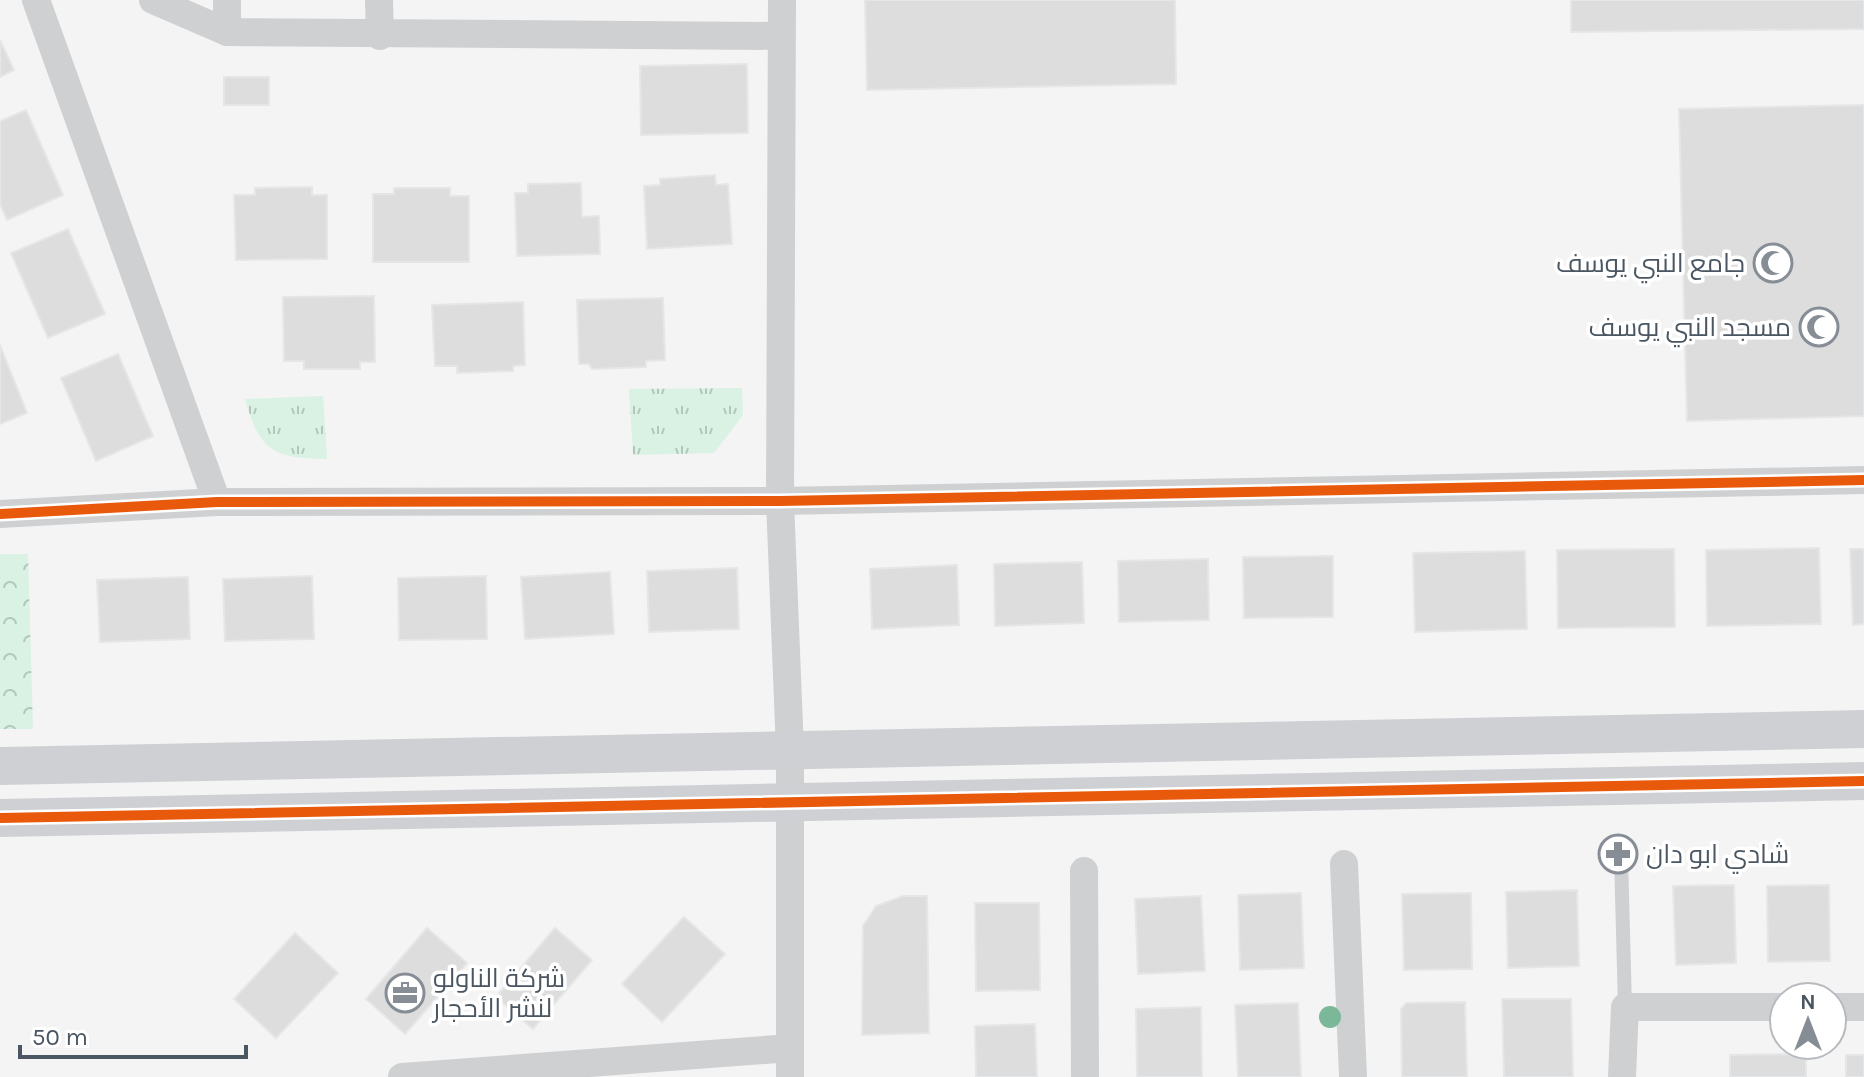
<svg xmlns="http://www.w3.org/2000/svg" width="1864" height="1077" font-family="Karla,Cairo,sans-serif">
<defs>
<pattern id="grass-tufts" width="24" height="20" patternUnits="userSpaceOnUse" patternTransform="scale(2)"><rect width="24" height="20" fill="#d9f2e3"/><path d="M3 7l-1-3M5 7V3M7 7l1-3M15 17l-1-3M17 17v-4M19 17l1-3" fill="none" stroke="#b2c7bb"/></pattern>
<pattern id="forest-crowns" width="20" height="18" patternUnits="userSpaceOnUse" patternTransform="scale(2)"><rect width="20" height="18" fill="#d9f2e3"/><path d="M2 6a3 3 0 1 1 6 0M12 15a3 3 0 1 1 6 0" fill="none" stroke="#b2c7bb"/></pattern>
</defs>
<rect width="100%" height="100%" fill="#f4f4f4"/>
<!-- grass -->
<g fill="url(#grass-tufts)">
<path d="M 742,388 L 743,415 L 714,453 L 633,455 L 629,389 Z"/>
<path d="M 323,396 L 327,459 C 273,458 260,452 245,399 Z"/>
</g>
<!-- forest -->
<path fill="url(#forest-crowns)" d="M 0,554 L 28,554 L 33,729 L 0,729 Z"/>
<!-- building -->
<g fill="#ddddde" stroke="#e5e6e7" stroke-width="2">
<path d="M 865,0 L 1175,0 L 1176,84 L 867,90 Z"/>
<path d="M 1571,0 L 1864,0 L 1864,29 L 1571,32 Z"/>
<path d="M 0,40 L 14,70 L 0,77 Z"/>
<path d="M 747,64 L 748,133 L 641,135 L 640,66 Z"/>
<rect x="224" y="77" width="45" height="28"/>
<path d="M 1864,105 L 1864,416 L 1687,421 L 1679,109 Z"/>
<path d="M 26,110 L 63,195 L 7,220 L 0,204 L 0,121 Z"/>
<path d="M 715,175 L 716,185 L 728,184 L 732,244 L 647,249 L 644,186 L 660,185 L 660,179 Z"/>
<path d="M 581,183 L 582,217 L 599,216 L 600,254 L 517,256 L 515,193 L 528,193 L 528,184 Z"/>
<path d="M 312,187 L 312,195 L 327,195 L 327,259 L 236,260 L 234,195 L 255,195 L 255,188 Z"/>
<path d="M 394,188 L 450,188 L 450,196 L 469,196 L 469,262 L 373,262 L 373,194 L 394,194 Z"/>
<path d="M 68,229 L 105,314 L 48,338 L 11,253 Z"/>
<path d="M 374,296 L 375,362 L 360,362 L 360,369 L 304,369 L 304,361 L 284,361 L 283,297 Z"/>
<path d="M 663,298 L 665,360 L 646,361 L 646,367 L 592,369 L 589,364 L 579,364 L 577,300 Z"/>
<path d="M 523,302 L 525,365 L 513,366 L 513,371 L 457,373 L 457,366 L 435,366 L 432,305 Z"/>
<path d="M 0,345 L 27,413 L 0,424 Z"/>
<path d="M 118,354 L 153,436 L 96,461 L 61,378 Z"/>
<path d="M 1819,548 L 1821,624 L 1707,626 L 1706,550 Z"/>
<path d="M 1674,549 L 1675,627 L 1558,628 L 1557,550 Z"/>
<path d="M 1850,549 L 1864,549 L 1864,624 L 1853,625 Z"/>
<path d="M 1525,551 L 1527,629 L 1415,632 L 1413,553 Z"/>
<path d="M 1333,556 L 1333,617 L 1244,618 L 1243,557 Z"/>
<path d="M 1208,559 L 1209,620 L 1119,622 L 1118,561 Z"/>
<path d="M 1082,562 L 1084,623 L 995,626 L 994,564 Z"/>
<path d="M 957,565 L 959,625 L 872,629 L 870,569 Z"/>
<path d="M 737,568 L 739,629 L 649,632 L 647,571 Z"/>
<path d="M 610,572 L 614,634 L 525,639 L 521,577 Z"/>
<path d="M 312,576 L 314,639 L 225,641 L 223,579 Z"/>
<path d="M 486,576 L 487,639 L 399,640 L 398,578 Z"/>
<path d="M 188,577 L 190,639 L 100,642 L 97,580 Z"/>
<path d="M 1734,885 L 1736,963 L 1676,965 L 1673,886 Z"/>
<path d="M 1829,885 L 1830,961 L 1768,962 L 1767,886 Z"/>
<path d="M 1577,890 L 1579,966 L 1508,968 L 1506,892 Z"/>
<path d="M 1301,893 L 1304,968 L 1240,970 L 1238,895 Z"/>
<path d="M 1471,893 L 1472,969 L 1404,970 L 1402,894 Z"/>
<path d="M 903,896 L 927,896 L 929,1033 L 862,1035 L 863,926 L 876,906 Z"/>
<path d="M 1201,896 L 1205,971 L 1138,974 L 1135,899 Z"/>
<path d="M 975,903 L 1039,903 L 1040,990 L 976,991 Z"/>
<path d="M 684,917 L 725,954 L 662,1022 L 622,984 Z"/>
<path d="M 427,928 L 467,963 L 405,1034 L 366,999 Z"/>
<path d="M 555,928 L 592,960 L 533,1029 L 496,997 Z"/>
<path d="M 295,933 L 338,973 L 276,1038 L 234,999 Z"/>
<path d="M 1502,999 L 1571,999 L 1573,1077 L 1504,1077 Z"/>
<path d="M 1465,1002 L 1467,1077 L 1402,1077 L 1401,1009 L 1406,1003 Z"/>
<path d="M 1298,1003 L 1301,1077 L 1238,1077 L 1235,1005 Z"/>
<path d="M 1201,1007 L 1202,1077 L 1137,1077 L 1136,1009 Z"/>
<path d="M 1035,1024 L 1037,1077 L 976,1077 L 975,1026 Z"/>
<path d="M 1806,1054 L 1806,1077 L 1730,1077 L 1730,1055 Z"/>
<rect x="1846" y="1055" width="18" height="22"/>
</g>
<g fill="none" stroke-linecap="round" stroke-linejoin="round">
<!-- lane -->
<path stroke="#ced0d2" stroke-width="14" d="M 1621,857 L 1625,1007"/>
<!-- street -->
<g stroke="#ced0d2" stroke-width="28">
<path d="M 36,0 L 217,502"/>
<path d="M 153,0 L 227,32 L 781,36"/>
<path d="M 227,0 L 227,32"/>
<path d="M 379,0 L 380,36"/>
<path d="M 782,0 L 780,501 L 790,751 L 790,1077"/>
<path d="M 0,514 L 217,502 L 780,501 L 1864,480"/>
<path d="M 1344,864 L 1353,1077"/>
<path d="M 1084,871 L 1085,1077"/>
<path d="M 1832,1007 L 1864,1007"/>
<path d="M 402,1077 L 790,1048"/>
<path d="M 1622,1077 L 1625,1007 L 1784,1007"/>
</g>
<!-- secondary -->
<g stroke="#ced0d4" stroke-width="38">
<path d="M 0,766 L 1864,729"/>
<path d="M 0,818 L 1864,781"/>
</g>
<!-- cycleway casing -->
<g stroke="#fff" stroke-width="15">
<g id="cycleway">
<path d="M 0,514 L 217,502 L 780,501 L 1864,480"/>
<path d="M 0,818 L 1864,781"/>
</g>
</g>
<!-- cycleway -->
<use href="#cycleway" stroke="#e8590c" stroke-width="10"/>
</g>
<!-- trees -->
<circle fill="#7ab899" cx="1330" cy="1017" r="11"/>
<!-- icons -->
<defs>
<g id="mosque-ring" transform="scale(2)"><circle r="9.5" fill="#fff" stroke="#868d94" stroke-width="1.5"/><path d="M3.5-4.9A6 6 0 1 0 3.5 4.9A5 5 0 1 1 3.5-4.9Z" fill="#868d94"/></g>
<g id="pharmacy-ring" transform="scale(2)"><circle r="9.5" fill="#fff" stroke="#868d94" stroke-width="1.5"/><path d="M-2-6h4v4h4v4h-4v4h-4v-4h-4v-4h4Z" fill="#868d94"/></g>
<g id="office-ring" transform="scale(2)"><circle r="9.5" fill="#fff" stroke="#868d94" stroke-width="1.5"/><path d="M-6-3h4V-5.5h4V-3h4V5H-6ZM-1-4.5V-3h2v-1.5ZM-6 0V1H6V0Z" fill="#868d94"/></g>
</defs>
<g fill-rule="evenodd">
<use href="#mosque-ring" x="1773" y="263"/>
<use href="#mosque-ring" x="1819" y="327"/>
<use href="#pharmacy-ring" x="1618" y="854"/>
<use href="#office-ring" x="405" y="993"/>
</g>
<g text-anchor="middle" stroke-width="7" stroke-linejoin="round" paint-order="stroke">
<!-- poi labels -->
<g font-size="26" fill="#4a5661" stroke="#fff" text-anchor="end">
<text x="1745" y="272">جامع النبي يوسف</text>
<text x="1791" y="336">مسجد النبي يوسف</text>
<text x="1646" y="863" text-anchor="start">شادي ابو دان</text>
<text x="433" y="987" text-anchor="start">شركة الناولو<tspan x="433" dy="30">لنشر الأحجار</tspan></text>
</g>
</g>
<!-- north arrow -->
<g transform="translate(1808 1021)"><circle r="38" fill="#ffffff" stroke="#b7bbc0" stroke-width="2"/>
<path d="M0-6L14 30L0 20L-14 30Z" fill="#868d94"/>
<text y="-12" font-size="22" font-weight="bold" text-anchor="middle" fill="#4a5661">N</text>
</g>
<!-- scale -->
<path d="M20 1045v12h226v-12" fill="none" stroke="#4a5661" stroke-width="4"/>
<text x="32" y="1045" font-size="24" fill="#4a5661" stroke="#ffffff" stroke-width="6" paint-order="stroke">50 m</text>
</svg>
